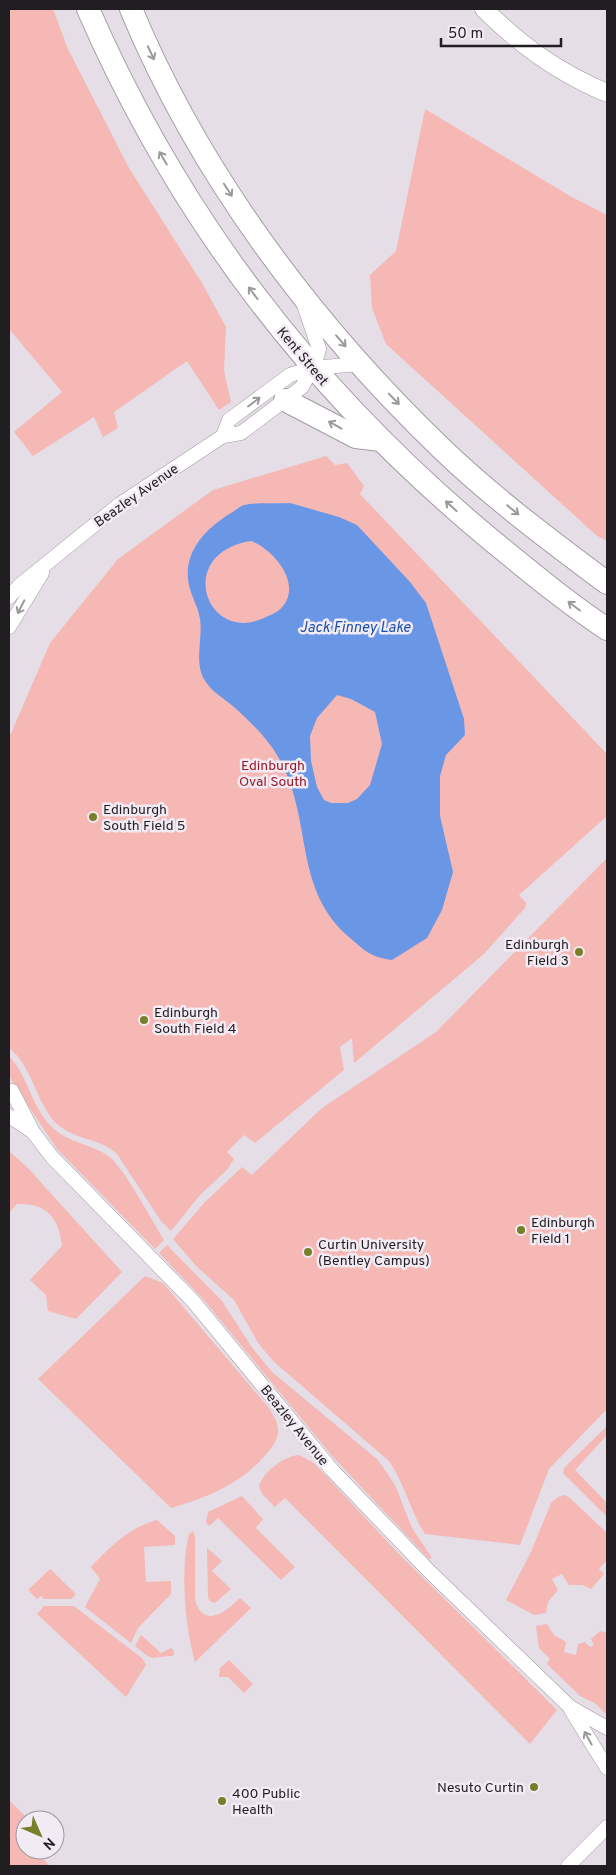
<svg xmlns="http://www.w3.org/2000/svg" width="616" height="1875" font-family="Overpass,sans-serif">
<rect width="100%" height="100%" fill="#e5dee6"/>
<!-- green -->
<g fill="#f5b8b5">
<path d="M 9,9 L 53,9 L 68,49 L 129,168 L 202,283 L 226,327 L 224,371 L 231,402 L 219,410 L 187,361 L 114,412 L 118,428 L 103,437 L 94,417 L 33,456 L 14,432 L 62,392 L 9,329 Z"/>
<path d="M 425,109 L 570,196 L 607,215 L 607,541 L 596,535 L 386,344 L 372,308 L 370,275 L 396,251 Z"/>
<path d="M 326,456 L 335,465 L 347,463 L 364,486 L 360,494 L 607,754 L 607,816 L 519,895 L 526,903 L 525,908 L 484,954 L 354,1063 L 352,1038 L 340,1047 L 344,1070 L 255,1143 L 244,1135 L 227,1152 L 234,1159 L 227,1170 L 200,1195 L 171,1231 L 161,1221 L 117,1154 C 99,1137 70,1140 53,1120 C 35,1098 32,1066 9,1048 L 9,738 L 50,643 L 118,559 L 213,490 Z"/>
<path d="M 607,858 L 607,1409 L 549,1469 L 520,1545 L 425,1534 C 410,1511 405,1484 389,1461 L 273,1361 L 258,1343 L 234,1300 L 196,1266 L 173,1239 L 205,1202 L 242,1167 L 252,1175 L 322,1108 L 436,1032 Z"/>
<path d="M 9,1056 C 28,1076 31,1105 50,1125 C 65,1142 88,1143 107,1155 C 123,1165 152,1221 164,1240 L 155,1249 L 57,1149 L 13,1083 L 9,1075 Z"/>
<path d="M 10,1152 L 27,1167 L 122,1272 L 76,1319 L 48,1311 L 46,1295 L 30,1280 L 62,1246 C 59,1218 47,1203 17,1204 L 9,1213 Z"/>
<path d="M 167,1245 L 222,1301 L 251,1346 L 272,1372 L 378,1460 L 395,1485 L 412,1528 L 432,1558 L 429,1559 L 333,1457 L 203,1299 L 159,1253 Z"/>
<path d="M 145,1276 L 163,1283 L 269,1408 C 273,1415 279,1423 278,1433 C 277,1440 272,1448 267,1453 C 242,1484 208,1497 171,1508 L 38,1379 Z"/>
<path d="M 607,1426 L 607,1435 L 575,1470 L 607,1503 L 607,1517 L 563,1473 L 564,1468 Z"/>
<path d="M 299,1455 L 314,1463 L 398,1553 L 557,1710 L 530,1744 L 285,1498 L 275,1507 L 262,1494 L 259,1486 C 263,1472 284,1456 299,1455 Z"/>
<path d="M 564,1495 L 570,1498 L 607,1533 L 607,1560 L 599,1569 L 604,1574 L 591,1589 L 582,1585 L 569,1585 L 562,1574 L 552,1579 L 558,1590 L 548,1602 L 546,1613 L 534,1615 L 506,1600 L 531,1552 L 551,1503 L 558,1497 Z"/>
<path d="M 242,1496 L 263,1519 L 256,1528 L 295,1567 L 281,1580 L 218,1518 L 209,1526 L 206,1522 L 208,1512 Z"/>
<path d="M 157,1520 L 175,1536 L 175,1545 L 144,1547 L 146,1582 L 171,1581 L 171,1594 L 138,1628 L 131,1643 L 85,1607 L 100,1579 L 91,1567 C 111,1546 128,1528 157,1520 Z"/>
<path d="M 193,1531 L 195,1536 L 195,1600 C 204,1630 227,1611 240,1598 L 251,1608 L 195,1662 C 185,1625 180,1571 189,1534 Z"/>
<path d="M 207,1548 L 222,1561 L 212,1571 L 231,1589 L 215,1603 L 211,1602 L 208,1598 Z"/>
<path d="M 50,1569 L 76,1594 L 71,1599 L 44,1599 L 41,1596 L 37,1599 L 28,1590 Z"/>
<path d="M 44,1606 L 74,1606 L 143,1659 L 146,1665 L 126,1697 L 37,1614 Z"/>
<path d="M 547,1624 L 554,1635 L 566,1642 L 564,1652 L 576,1655 L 578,1644 L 585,1642 L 590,1647 L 594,1645 L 591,1639 L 600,1631 L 607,1633 L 607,1715 L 596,1704 L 580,1696 L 547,1664 L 550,1659 L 539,1648 L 536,1626 Z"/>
<path d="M 141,1635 L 161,1653 L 171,1648 L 174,1651 L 173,1656 C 150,1656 156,1664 135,1646 Z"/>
<path d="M 229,1660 L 253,1684 L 244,1693 L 228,1677 L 219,1677 L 220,1668 Z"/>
<path d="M 9,1800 L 29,1820 L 25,1820 L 25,1850 L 43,1850 L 39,1855 L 50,1866 L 9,1866 Z"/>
</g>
<!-- water -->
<path fill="#6997e6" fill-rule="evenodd" d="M 290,503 L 339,517 L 357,525 L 410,582 L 426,603 L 464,719 L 465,735 L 446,755 L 440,776 L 440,816 L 453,872 L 442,910 L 427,938 L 392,960 C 371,957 365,951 350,938 C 295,891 312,829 284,768 C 273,744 253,724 234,707 C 224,698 211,692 204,679 C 194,661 203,639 200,619 C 198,605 189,593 188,579 C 185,549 208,527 231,513 C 235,511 240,506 244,505 C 258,502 276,504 290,503 ZM 251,541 C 273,549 302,583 283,606 C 279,612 270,615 264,618 C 206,645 174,553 251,541 ZM 337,695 L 351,699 L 375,712 L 382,744 L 370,785 L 357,799 L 348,803 L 331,803 L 324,800 L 317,787 L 311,761 L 310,736 L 317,718 Z"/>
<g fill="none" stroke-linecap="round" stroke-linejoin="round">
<!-- minor casing -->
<g stroke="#a29ba3" stroke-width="15">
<g id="minor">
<path d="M 223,436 L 229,420 L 290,375 L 312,368 L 360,364"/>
<path d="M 9,597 L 20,585 L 120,504 L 223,436 L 241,433 L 302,387 L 316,360 L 319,349 L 304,305"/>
<path d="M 9,627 L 42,573"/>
<path d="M 12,1091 L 33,1132 L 52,1157 L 193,1301 L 332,1470 L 429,1571 L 570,1707 L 607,1728"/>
<path d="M 9,1116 L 30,1130"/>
<path d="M 571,1710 L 607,1768"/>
<path d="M 568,1866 L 607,1827"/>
</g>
</g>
<!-- tertiary casing -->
<g stroke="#a29ba3" stroke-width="19">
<path id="tertiary" d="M 484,9 C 521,46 559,73 607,93"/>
</g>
<!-- primary casing -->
<g stroke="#a29ba3" stroke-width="24">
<g id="primary">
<path d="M 88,9 C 180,220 313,392 490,539 C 528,570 566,602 607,629"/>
<path d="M 131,9 C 200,175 313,325 442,449 C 493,498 551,541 607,583"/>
<path d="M 285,400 L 356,437 L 381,440"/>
</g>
</g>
<!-- minor -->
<use href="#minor" stroke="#fff" stroke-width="14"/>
<!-- tertiary -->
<use href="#tertiary" stroke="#fff" stroke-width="18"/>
<!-- primary -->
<use href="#primary" stroke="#fff" stroke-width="22"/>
</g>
<!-- one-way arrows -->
<defs><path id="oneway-shaft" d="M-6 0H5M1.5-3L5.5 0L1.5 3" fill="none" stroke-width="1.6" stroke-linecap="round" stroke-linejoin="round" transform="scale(1.25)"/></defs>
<g stroke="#9b9a9b">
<use href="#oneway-shaft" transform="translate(151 53) rotate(65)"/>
<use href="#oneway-shaft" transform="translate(163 158) rotate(-120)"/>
<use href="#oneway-shaft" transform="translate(228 190) rotate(57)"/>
<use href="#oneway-shaft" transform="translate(253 293) rotate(-127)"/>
<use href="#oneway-shaft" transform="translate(341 341) rotate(49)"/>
<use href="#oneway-shaft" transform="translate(394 399) rotate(46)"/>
<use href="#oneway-shaft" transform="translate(254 402) rotate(-37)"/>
<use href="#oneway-shaft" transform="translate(335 425) rotate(-151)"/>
<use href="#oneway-shaft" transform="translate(451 506) rotate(-138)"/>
<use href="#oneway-shaft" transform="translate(513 510) rotate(39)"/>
<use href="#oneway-shaft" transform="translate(574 606) rotate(-143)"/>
<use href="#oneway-shaft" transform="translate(21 607) rotate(117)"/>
<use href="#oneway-shaft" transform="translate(588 1738) rotate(-119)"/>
</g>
<!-- markers -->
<g fill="#797f29" stroke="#f2ebf4" stroke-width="2">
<circle cx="93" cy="817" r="5"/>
<circle cx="579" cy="952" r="5"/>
<circle cx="144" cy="1020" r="5"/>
<circle cx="521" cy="1230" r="5"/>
<circle cx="308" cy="1252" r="5"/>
<circle cx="534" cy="1787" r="5"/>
<circle cx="222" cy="1801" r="5"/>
</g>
<g text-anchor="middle" stroke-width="5" stroke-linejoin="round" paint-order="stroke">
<!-- street labels -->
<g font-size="14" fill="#211e21" stroke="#f2ebf4">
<text transform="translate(303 356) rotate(50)" y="5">Kent Street</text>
<text transform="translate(136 495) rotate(-35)" y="5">Beazley Avenue</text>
<text transform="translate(295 1425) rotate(51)" y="5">Beazley Avenue</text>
</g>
<!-- park labels -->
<g font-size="14" fill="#971a27" stroke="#f2ebf4">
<text x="273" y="770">Edinburgh<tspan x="273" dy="16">Oval South</tspan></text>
</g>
<!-- poi labels -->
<g font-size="14" fill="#211e21" stroke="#f2ebf4" text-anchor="start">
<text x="103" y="814">Edinburgh<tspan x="103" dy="16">South Field 5</tspan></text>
<text x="569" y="949" text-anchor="end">Edinburgh<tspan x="569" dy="16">Field 3</tspan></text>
<text x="154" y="1017">Edinburgh<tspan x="154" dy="16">South Field 4</tspan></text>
<text x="531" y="1227">Edinburgh<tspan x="531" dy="16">Field 1</tspan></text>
<text x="318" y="1249">Curtin University<tspan x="318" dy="16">(Bentley Campus)</tspan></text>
<text x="524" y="1792" text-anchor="end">Nesuto Curtin</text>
<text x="232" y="1798">400 Public<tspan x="232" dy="16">Health</tspan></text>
</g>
<!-- water labels -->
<g font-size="15" font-style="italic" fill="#1b51ad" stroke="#f2ebf4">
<text x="355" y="632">Jack Finney Lake</text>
</g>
</g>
<!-- border -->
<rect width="616" height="1875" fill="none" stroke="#211e21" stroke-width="20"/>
<!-- north arrow -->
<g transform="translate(40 1835) rotate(135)"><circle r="24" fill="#f2ebf4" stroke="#9e99a0"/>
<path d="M0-4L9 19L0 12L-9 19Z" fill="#797f29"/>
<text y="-8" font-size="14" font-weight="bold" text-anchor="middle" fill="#211e21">N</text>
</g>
<!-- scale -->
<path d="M441 38v8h120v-8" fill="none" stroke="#211e21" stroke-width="2.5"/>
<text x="448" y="38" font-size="15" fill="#211e21" stroke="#f2ebf4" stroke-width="4" paint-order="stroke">50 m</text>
</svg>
